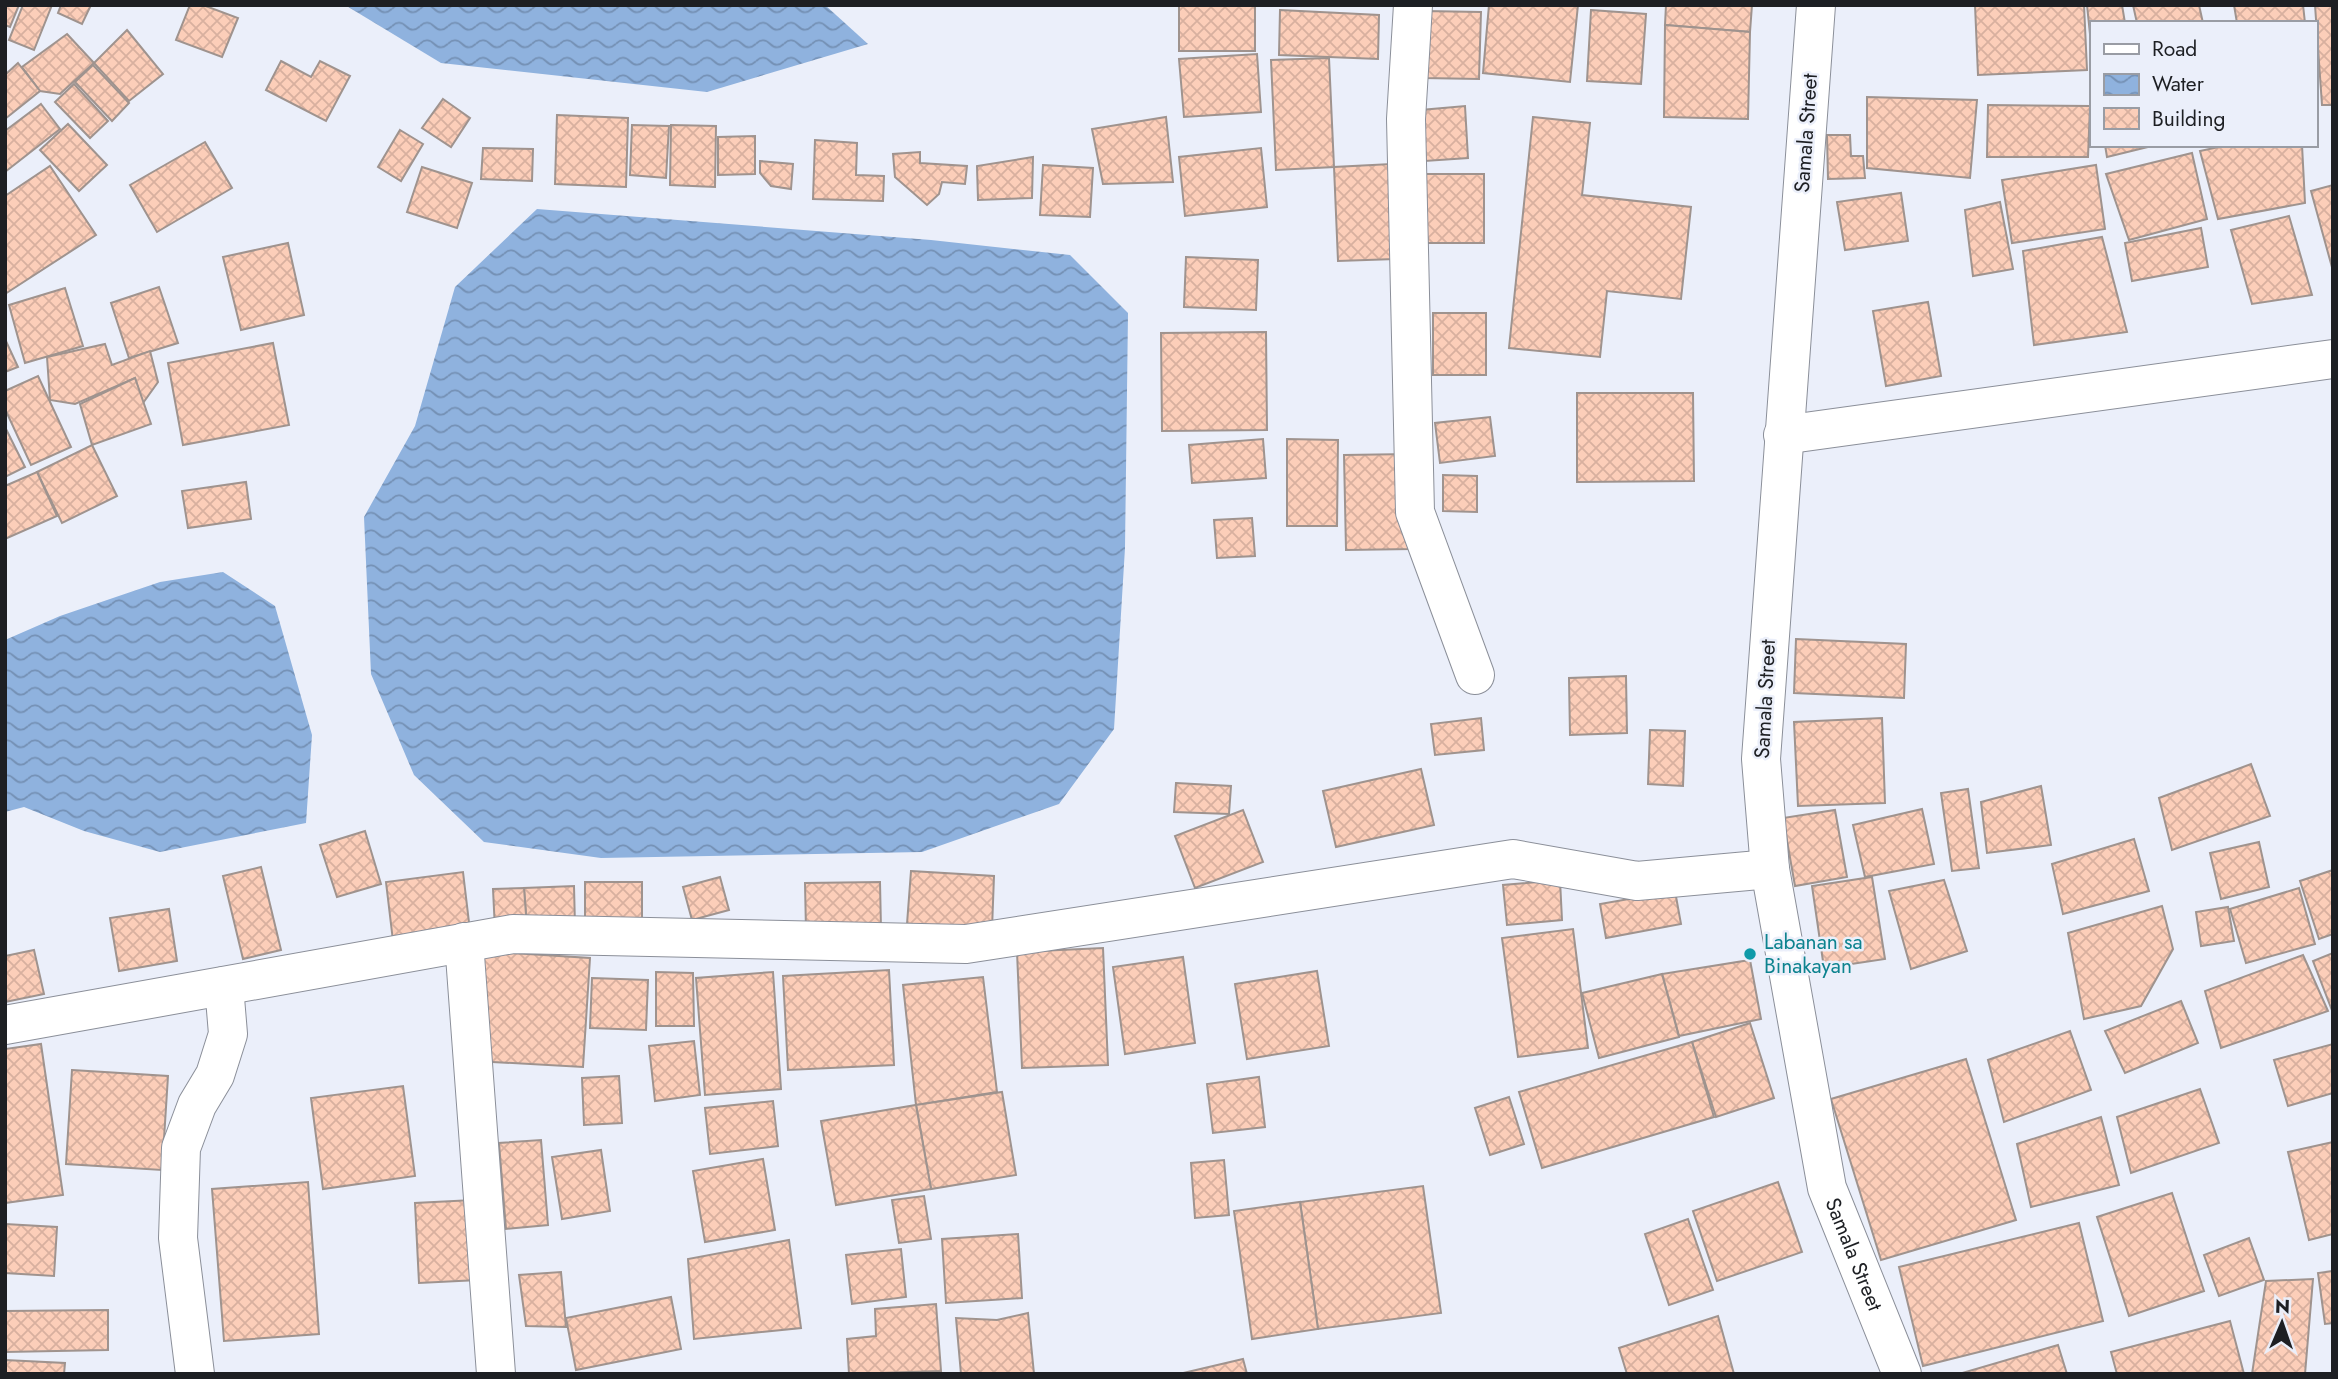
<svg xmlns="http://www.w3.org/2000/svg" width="2338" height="1379" font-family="Jost,sans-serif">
<defs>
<pattern id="water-waves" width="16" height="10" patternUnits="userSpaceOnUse" patternTransform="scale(1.75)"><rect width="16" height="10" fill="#8fb2de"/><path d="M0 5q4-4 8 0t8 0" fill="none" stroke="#7490b4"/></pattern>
<pattern id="building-cross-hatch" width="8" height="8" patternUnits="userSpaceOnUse" patternTransform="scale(1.75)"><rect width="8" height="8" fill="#fcceb9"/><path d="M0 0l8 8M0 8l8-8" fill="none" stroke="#d8b09f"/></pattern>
</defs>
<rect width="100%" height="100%" fill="#ebeffa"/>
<!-- water -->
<g fill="url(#water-waves)">
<path d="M 345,5 L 825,5 L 868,44 L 707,92 L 441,63 Z"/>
<path d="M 537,209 L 931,240 L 1070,255 L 1128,313 L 1125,548 L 1114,729 L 1059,804 L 922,852 L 601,858 L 484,842 L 414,775 L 371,674 L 364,517 L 415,426 L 455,287 Z"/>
<path d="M 223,572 L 275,606 L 312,735 L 306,823 L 160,852 L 84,831 L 24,807 L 5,812 L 5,640 L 60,616 L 160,582 Z"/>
</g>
<!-- building -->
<g fill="url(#building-cross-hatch)" stroke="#9f938e" stroke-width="2">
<path d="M 5,5 L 19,5 L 10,27 L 5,25 Z"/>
<path d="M 23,5 L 52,5 L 34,50 L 9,40 Z"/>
<path d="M 61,5 L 91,5 L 82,24 L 58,13 Z"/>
<path d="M 190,5 L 203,5 L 238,18 L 222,57 L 176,40 Z"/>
<rect x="1179" y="5" width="76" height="46"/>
<path d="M 1489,5 L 1578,5 L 1570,82 L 1483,73 Z"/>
<path d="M 1666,5 L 1752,5 L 1750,32 L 1665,25 Z"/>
<path d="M 1975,5 L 2084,5 L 2087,70 L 1978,75 Z"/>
<path d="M 2087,5 L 2122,5 L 2125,23 L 2091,23 L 2091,44 Z"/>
<path d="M 2133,5 L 2199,5 L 2203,23 L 2137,23 Z"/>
<path d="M 2234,5 L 2303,5 L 2305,23 L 2237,23 Z"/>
<path d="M 2315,5 L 2333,5 L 2333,105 L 2322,105 Z"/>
<path d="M 1280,10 L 1379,15 L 1378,59 L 1279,55 Z"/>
<path d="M 1591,10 L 1646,14 L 1641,84 L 1587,81 Z"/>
<path d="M 1425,11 L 1481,12 L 1479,79 L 1424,78 Z"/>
<path d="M 1665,25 L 1750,32 L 1748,119 L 1664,117 Z"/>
<path d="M 127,30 L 163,74 L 129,101 L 94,63 Z"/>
<path d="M 67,34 L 94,63 L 60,94 L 40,91 L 22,67 Z"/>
<path d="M 1257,54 L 1261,112 L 1184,117 L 1179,59 Z"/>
<path d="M 1329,58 L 1334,167 L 1276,170 L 1271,60 Z"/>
<path d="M 281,61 L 311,77 L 320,61 L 350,76 L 326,121 L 266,90 Z"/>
<path d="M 18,63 L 40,91 L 5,119 L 5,75 Z"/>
<path d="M 93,65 L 129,103 L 112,121 L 75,82 Z"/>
<path d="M 74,84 L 108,121 L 90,138 L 55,102 Z"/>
<path d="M 1867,97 L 1977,100 L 1970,178 L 1867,168 Z"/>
<path d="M 443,99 L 470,118 L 451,147 L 422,128 Z"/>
<path d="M 41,104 L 60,129 L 5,172 L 5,131 Z"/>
<path d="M 1988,105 L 2090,106 L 2088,157 L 1987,157 Z"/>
<path d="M 1465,106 L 1468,158 L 1425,161 L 1421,110 Z"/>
<path d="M 557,115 L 628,118 L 626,187 L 555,184 Z"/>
<path d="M 1166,117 L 1173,182 L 1103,184 L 1092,129 Z"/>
<path d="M 1533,117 L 1590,123 L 1582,195 L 1691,207 L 1681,299 L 1607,291 L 1600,357 L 1509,348 Z"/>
<path d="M 68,124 L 107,165 L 79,191 L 40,150 Z"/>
<path d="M 632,125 L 669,126 L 666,178 L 630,175 Z"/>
<path d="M 671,125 L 716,126 L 715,187 L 670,185 Z"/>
<path d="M 400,130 L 423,144 L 401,181 L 378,167 Z"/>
<path d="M 1827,135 L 1850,135 L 1851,156 L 1863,156 L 1865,178 L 1828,179 Z"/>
<path d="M 755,136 L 755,174 L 718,175 L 718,137 Z"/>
<path d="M 815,140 L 857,143 L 856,175 L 884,176 L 883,201 L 813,199 Z"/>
<path d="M 205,142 L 232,188 L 157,232 L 130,185 Z"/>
<path d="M 2105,145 L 2156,145 L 2107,157 Z"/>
<path d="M 2228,145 L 2302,145 L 2305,203 L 2218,219 L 2200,151 Z"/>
<path d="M 483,148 L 533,149 L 532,181 L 481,179 Z"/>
<path d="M 1261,148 L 1267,207 L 1185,216 L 1179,157 Z"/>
<path d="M 920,152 L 920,163 L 967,166 L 965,184 L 942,182 L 939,194 L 927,205 L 895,177 L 893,154 Z"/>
<path d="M 2192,153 L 2207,219 L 2129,240 L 2106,174 Z"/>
<path d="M 1033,157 L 1032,198 L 978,200 L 977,166 Z"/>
<path d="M 760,161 L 793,164 L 791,189 L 771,186 L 760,173 Z"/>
<path d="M 1391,164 L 1395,259 L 1338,261 L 1334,167 Z"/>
<path d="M 1043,165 L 1093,168 L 1090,217 L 1040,215 Z"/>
<path d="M 2096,165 L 2105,229 L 2012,243 L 2002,180 Z"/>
<path d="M 50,166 L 96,235 L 5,294 L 5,196 Z"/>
<path d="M 422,167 L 472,183 L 457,228 L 407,212 Z"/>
<path d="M 1425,174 L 1484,174 L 1484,243 L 1426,243 Z"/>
<path d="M 2333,185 L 2333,271 L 2311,191 Z"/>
<path d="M 1901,193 L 1908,241 L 1845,250 L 1837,202 Z"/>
<path d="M 2000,202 L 2013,269 L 1973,276 L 1965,210 Z"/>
<path d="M 2289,216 L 2312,295 L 2252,304 L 2231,230 Z"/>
<path d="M 2201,228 L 2208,267 L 2132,281 L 2125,243 Z"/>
<path d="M 2102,237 L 2127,332 L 2034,345 L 2023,251 Z"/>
<path d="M 288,243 L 304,315 L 241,330 L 223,257 Z"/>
<path d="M 1186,257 L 1258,260 L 1256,310 L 1184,307 Z"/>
<path d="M 159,287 L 178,343 L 129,358 L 111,303 Z"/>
<path d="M 65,288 L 83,346 L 25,363 L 9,305 Z"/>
<path d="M 1928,302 L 1941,376 L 1886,386 L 1873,311 Z"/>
<rect x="1433" y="313" width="53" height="62"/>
<path d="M 1266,332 L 1267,430 L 1162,431 L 1161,333 Z"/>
<path d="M 5,339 L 18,367 L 5,372 Z"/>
<path d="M 273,343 L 289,425 L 183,445 L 168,363 Z"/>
<path d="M 105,344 L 112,365 L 150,351 L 158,382 L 143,403 L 135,378 L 75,404 L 50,400 L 47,357 Z"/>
<path d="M 38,376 L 71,447 L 31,465 L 5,409 L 5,391 Z"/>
<path d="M 135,378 L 151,424 L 92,445 L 80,404 Z"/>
<path d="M 1577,393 L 1693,393 L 1694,481 L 1577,482 Z"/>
<path d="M 1490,417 L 1495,456 L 1440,463 L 1435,423 Z"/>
<path d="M 5,427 L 25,467 L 5,477 Z"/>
<path d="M 1263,439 L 1266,478 L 1192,483 L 1189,445 Z"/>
<path d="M 1287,439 L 1338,440 L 1337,526 L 1287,526 Z"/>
<path d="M 92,445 L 117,496 L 62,523 L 37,472 Z"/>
<path d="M 1410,454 L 1412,549 L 1346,550 L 1344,455 Z"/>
<path d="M 37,472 L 57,516 L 5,539 L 5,486 Z"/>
<path d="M 1443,475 L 1477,476 L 1477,512 L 1443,511 Z"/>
<path d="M 246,482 L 251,519 L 188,528 L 182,491 Z"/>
<path d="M 1252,518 L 1255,556 L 1217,558 L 1214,520 Z"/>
<path d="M 1796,639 L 1906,644 L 1904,698 L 1794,693 Z"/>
<path d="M 1626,676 L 1627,733 L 1570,735 L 1569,678 Z"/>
<path d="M 1481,718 L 1484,750 L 1435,755 L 1431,724 Z"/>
<path d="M 1882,718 L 1885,803 L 1798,806 L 1794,722 Z"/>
<path d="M 1650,730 L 1685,731 L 1683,786 L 1648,784 Z"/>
<path d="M 2251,764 L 2270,816 L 2172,850 L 2159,798 Z"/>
<path d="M 1421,769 L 1434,825 L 1336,847 L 1323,791 Z"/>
<path d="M 1176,783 L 1231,786 L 1229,814 L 1174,812 Z"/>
<path d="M 2041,786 L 2051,845 L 1987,853 L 1981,802 Z"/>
<path d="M 1968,789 L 1979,868 L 1952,871 L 1941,793 Z"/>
<path d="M 1922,809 L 1934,864 L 1865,877 L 1853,825 Z"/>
<path d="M 1243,810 L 1263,862 L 1195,888 L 1175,836 Z"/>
<path d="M 1835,810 L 1847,877 L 1795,886 L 1783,818 Z"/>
<path d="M 365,831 L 381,884 L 337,897 L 320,845 Z"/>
<path d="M 2134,839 L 2149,891 L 2063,914 L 2052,864 Z"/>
<path d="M 2259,842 L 2269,887 L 2221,899 L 2210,853 Z"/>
<path d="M 261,867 L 281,950 L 243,959 L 223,876 Z"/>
<path d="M 2333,870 L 2333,934 L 2319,939 L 2300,881 Z"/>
<path d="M 911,871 L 994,876 L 992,929 L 907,924 Z"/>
<path d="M 463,872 L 470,931 L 393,941 L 386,882 Z"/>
<path d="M 720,877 L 729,910 L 692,920 L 683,887 Z"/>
<path d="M 1872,877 L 1885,959 L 1824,968 L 1812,886 Z"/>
<path d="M 1560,880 L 1562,920 L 1507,925 L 1503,885 Z"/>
<path d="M 1944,880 L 1967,951 L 1911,969 L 1889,891 Z"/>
<path d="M 585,882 L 642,882 L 642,932 L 585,933 Z"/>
<path d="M 880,882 L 881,929 L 806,931 L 805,883 Z"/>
<path d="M 574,886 L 575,926 L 527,928 L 524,888 Z"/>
<path d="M 524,888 L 527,928 L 495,930 L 493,889 Z"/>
<path d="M 2299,888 L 2315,944 L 2246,963 L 2230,909 Z"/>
<path d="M 1675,891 L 1681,924 L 1606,938 L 1600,904 Z"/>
<path d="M 2162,906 L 2173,949 L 2141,1006 L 2084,1019 L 2068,933 Z"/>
<path d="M 2228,907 L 2234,941 L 2201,946 L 2196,912 Z"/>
<path d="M 169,909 L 177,961 L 119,971 L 110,918 Z"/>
<path d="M 1573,929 L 1588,1048 L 1518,1057 L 1502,938 Z"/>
<path d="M 1103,948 L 1108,1065 L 1022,1068 L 1017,952 Z"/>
<path d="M 34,950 L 44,994 L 5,1002 L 5,956 Z"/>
<path d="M 482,951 L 590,958 L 583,1067 L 475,1061 Z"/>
<path d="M 2333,953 L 2333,1013 L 2313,961 Z"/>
<path d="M 2303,955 L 2328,1011 L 2221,1048 L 2205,991 Z"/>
<path d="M 1183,957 L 1195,1043 L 1125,1054 L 1113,967 Z"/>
<path d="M 1750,960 L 1761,1019 L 1679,1036 L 1662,974 Z"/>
<path d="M 889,970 L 894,1065 L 788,1070 L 783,976 Z"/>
<path d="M 1317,971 L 1329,1046 L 1247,1059 L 1235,984 Z"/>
<path d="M 656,972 L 693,973 L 694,1026 L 656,1026 Z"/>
<path d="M 773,972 L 781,1089 L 705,1095 L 696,978 Z"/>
<path d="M 1662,974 L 1679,1037 L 1599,1058 L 1582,993 Z"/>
<path d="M 983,977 L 997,1092 L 916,1105 L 903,985 Z"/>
<path d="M 592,978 L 648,980 L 646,1030 L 590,1028 Z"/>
<path d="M 2181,1001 L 2198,1043 L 2125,1073 L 2105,1031 Z"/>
<path d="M 1750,1023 L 1774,1098 L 1716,1117 L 1692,1042 Z"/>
<path d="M 2070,1031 L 2091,1090 L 2004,1122 L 1988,1060 Z"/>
<path d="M 694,1041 L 700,1095 L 655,1101 L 649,1046 Z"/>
<path d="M 1692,1042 L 1714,1117 L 1542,1168 L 1519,1092 Z"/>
<path d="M 41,1044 L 63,1195 L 5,1203 L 5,1049 Z"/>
<path d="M 2333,1044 L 2333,1093 L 2288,1106 L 2274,1060 Z"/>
<path d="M 1966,1059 L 2016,1220 L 1881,1260 L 1831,1099 Z"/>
<path d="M 72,1070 L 168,1076 L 162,1170 L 66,1164 Z"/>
<path d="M 619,1076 L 622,1123 L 584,1125 L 582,1078 Z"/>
<path d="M 1259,1077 L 1265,1127 L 1213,1133 L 1207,1084 Z"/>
<path d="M 403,1086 L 415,1176 L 323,1189 L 311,1098 Z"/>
<path d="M 2200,1089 L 2219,1143 L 2131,1173 L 2117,1117 Z"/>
<path d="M 1002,1092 L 1016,1175 L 931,1189 L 916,1105 Z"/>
<path d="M 1509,1097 L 1524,1144 L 1490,1155 L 1475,1108 Z"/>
<path d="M 773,1101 L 778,1146 L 710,1154 L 705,1108 Z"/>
<path d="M 916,1105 L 931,1189 L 836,1205 L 821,1121 Z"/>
<path d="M 2101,1117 L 2119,1185 L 2031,1207 L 2017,1144 Z"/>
<path d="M 541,1140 L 548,1225 L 506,1229 L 499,1143 Z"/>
<path d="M 2333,1142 L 2333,1234 L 2309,1240 L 2288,1152 Z"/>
<path d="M 601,1150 L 610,1211 L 562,1219 L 552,1157 Z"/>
<path d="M 763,1159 L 775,1230 L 705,1242 L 693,1171 Z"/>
<path d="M 1224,1160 L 1229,1215 L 1195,1218 L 1191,1163 Z"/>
<path d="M 308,1182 L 319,1334 L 224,1341 L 212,1189 Z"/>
<path d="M 1778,1182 L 1802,1252 L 1717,1281 L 1693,1211 Z"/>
<path d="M 1423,1186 L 1441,1313 L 1318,1329 L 1300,1202 Z"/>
<path d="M 2172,1193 L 2204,1291 L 2129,1316 L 2097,1217 Z"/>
<path d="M 924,1196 L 931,1239 L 899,1243 L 892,1200 Z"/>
<path d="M 473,1200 L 478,1280 L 419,1283 L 415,1203 Z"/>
<path d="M 1300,1202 L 1318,1329 L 1252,1339 L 1234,1211 Z"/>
<path d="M 1688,1219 L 1713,1290 L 1669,1305 L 1645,1234 Z"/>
<path d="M 2079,1223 L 2103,1321 L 1923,1366 L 1899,1267 Z"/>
<path d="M 5,1224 L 57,1227 L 54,1276 L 5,1273 Z"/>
<path d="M 1018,1234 L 1022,1298 L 946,1303 L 942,1239 Z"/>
<path d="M 2249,1238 L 2264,1280 L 2219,1296 L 2204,1255 Z"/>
<path d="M 789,1240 L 801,1328 L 694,1339 L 688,1259 Z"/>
<path d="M 901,1249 L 906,1297 L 852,1304 L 846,1255 Z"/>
<path d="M 2333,1271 L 2333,1323 L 2325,1324 L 2318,1273 Z"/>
<path d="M 561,1272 L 566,1327 L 526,1326 L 519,1275 Z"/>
<path d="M 2313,1279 L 2305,1374 L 2252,1374 L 2266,1281 Z"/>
<path d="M 671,1297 L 681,1349 L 576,1370 L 566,1318 Z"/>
<path d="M 936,1304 L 941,1371 L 849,1374 L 847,1339 L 876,1336 L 875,1309 Z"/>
<path d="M 108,1310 L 108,1350 L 5,1352 L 5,1311 Z"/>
<path d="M 1028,1313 L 1034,1374 L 961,1374 L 956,1318 L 997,1320 Z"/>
<path d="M 1718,1316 L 1734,1374 L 1627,1374 L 1619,1348 Z"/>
<path d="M 2230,1321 L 2244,1374 L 2117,1374 L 2111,1352 Z"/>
<path d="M 2058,1345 L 2067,1374 L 1959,1374 Z"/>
<path d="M 1243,1359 L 1247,1374 L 1179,1374 Z"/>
<path d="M 5,1360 L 65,1363 L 64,1374 L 5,1374 Z"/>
</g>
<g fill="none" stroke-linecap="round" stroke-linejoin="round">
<!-- minor casing -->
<g stroke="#8b8f99" stroke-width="40">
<g id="minor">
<path d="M 1413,5 L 1406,119 L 1415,512 L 1475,675"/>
<path d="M 1783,435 L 2333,359"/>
<path d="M 464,942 L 496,1374"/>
<path d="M 5,1025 L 513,934 L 966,944 L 1513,859 L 1637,881 L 1770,869"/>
<path d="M 195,1374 L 178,1238 L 181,1148 L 197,1105 L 215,1075 L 228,1034 L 224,986"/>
</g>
</g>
<!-- tertiary casing -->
<g stroke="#8b8f99" stroke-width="40">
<g id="tertiary">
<path id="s1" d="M 1816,5 L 1761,759 L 1770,869 L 1827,1188 L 1902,1374"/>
</g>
</g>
<!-- minor -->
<use href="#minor" stroke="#fff" stroke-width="38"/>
<!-- tertiary -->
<use href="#tertiary" stroke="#fff" stroke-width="38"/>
</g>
<!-- markers -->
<circle fill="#0f9aa8" stroke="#ebeffa" stroke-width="2.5" cx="1750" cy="954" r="7"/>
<g text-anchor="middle" stroke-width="5" stroke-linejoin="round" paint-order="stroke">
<!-- street labels -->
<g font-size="21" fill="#1d1f23" stroke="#ebeffa">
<text transform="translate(1806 133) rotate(-86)" y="7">Samala Street</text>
<text transform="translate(1765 699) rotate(-87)" y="7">Samala Street</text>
<text dy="7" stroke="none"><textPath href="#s1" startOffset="1262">Samala Street</textPath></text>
</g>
<!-- culture labels -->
<g font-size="21" fill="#0d838f" stroke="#ebeffa" text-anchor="start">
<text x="1764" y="949">Labanan sa<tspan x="1764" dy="24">Binakayan</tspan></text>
</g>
</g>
<!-- border -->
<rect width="2338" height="1379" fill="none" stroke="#1d1f23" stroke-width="14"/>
<!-- legend -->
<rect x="2090" y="21" width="228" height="126" fill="#ebeffa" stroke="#999ca4" stroke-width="2"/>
<rect x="2104" y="44" width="35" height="10" fill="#ffffff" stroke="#999ca4" stroke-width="2"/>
<text x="2152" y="56" font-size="21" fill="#1d1f23">Road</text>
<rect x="2104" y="74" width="35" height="21" fill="url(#water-waves)" stroke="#999ca4" stroke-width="2"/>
<text x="2152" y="91" font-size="21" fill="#1d1f23">Water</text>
<rect x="2104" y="108" width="35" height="21" fill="url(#building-cross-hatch)" stroke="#999ca4" stroke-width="2"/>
<text x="2152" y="126" font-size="21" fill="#1d1f23">Building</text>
<!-- north arrow -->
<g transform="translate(2282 1323) rotate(2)" stroke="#ebeffa" stroke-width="5" paint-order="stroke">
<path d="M0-5L12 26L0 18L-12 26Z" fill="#1d1f23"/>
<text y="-10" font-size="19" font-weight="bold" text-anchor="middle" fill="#1d1f23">N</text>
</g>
</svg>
